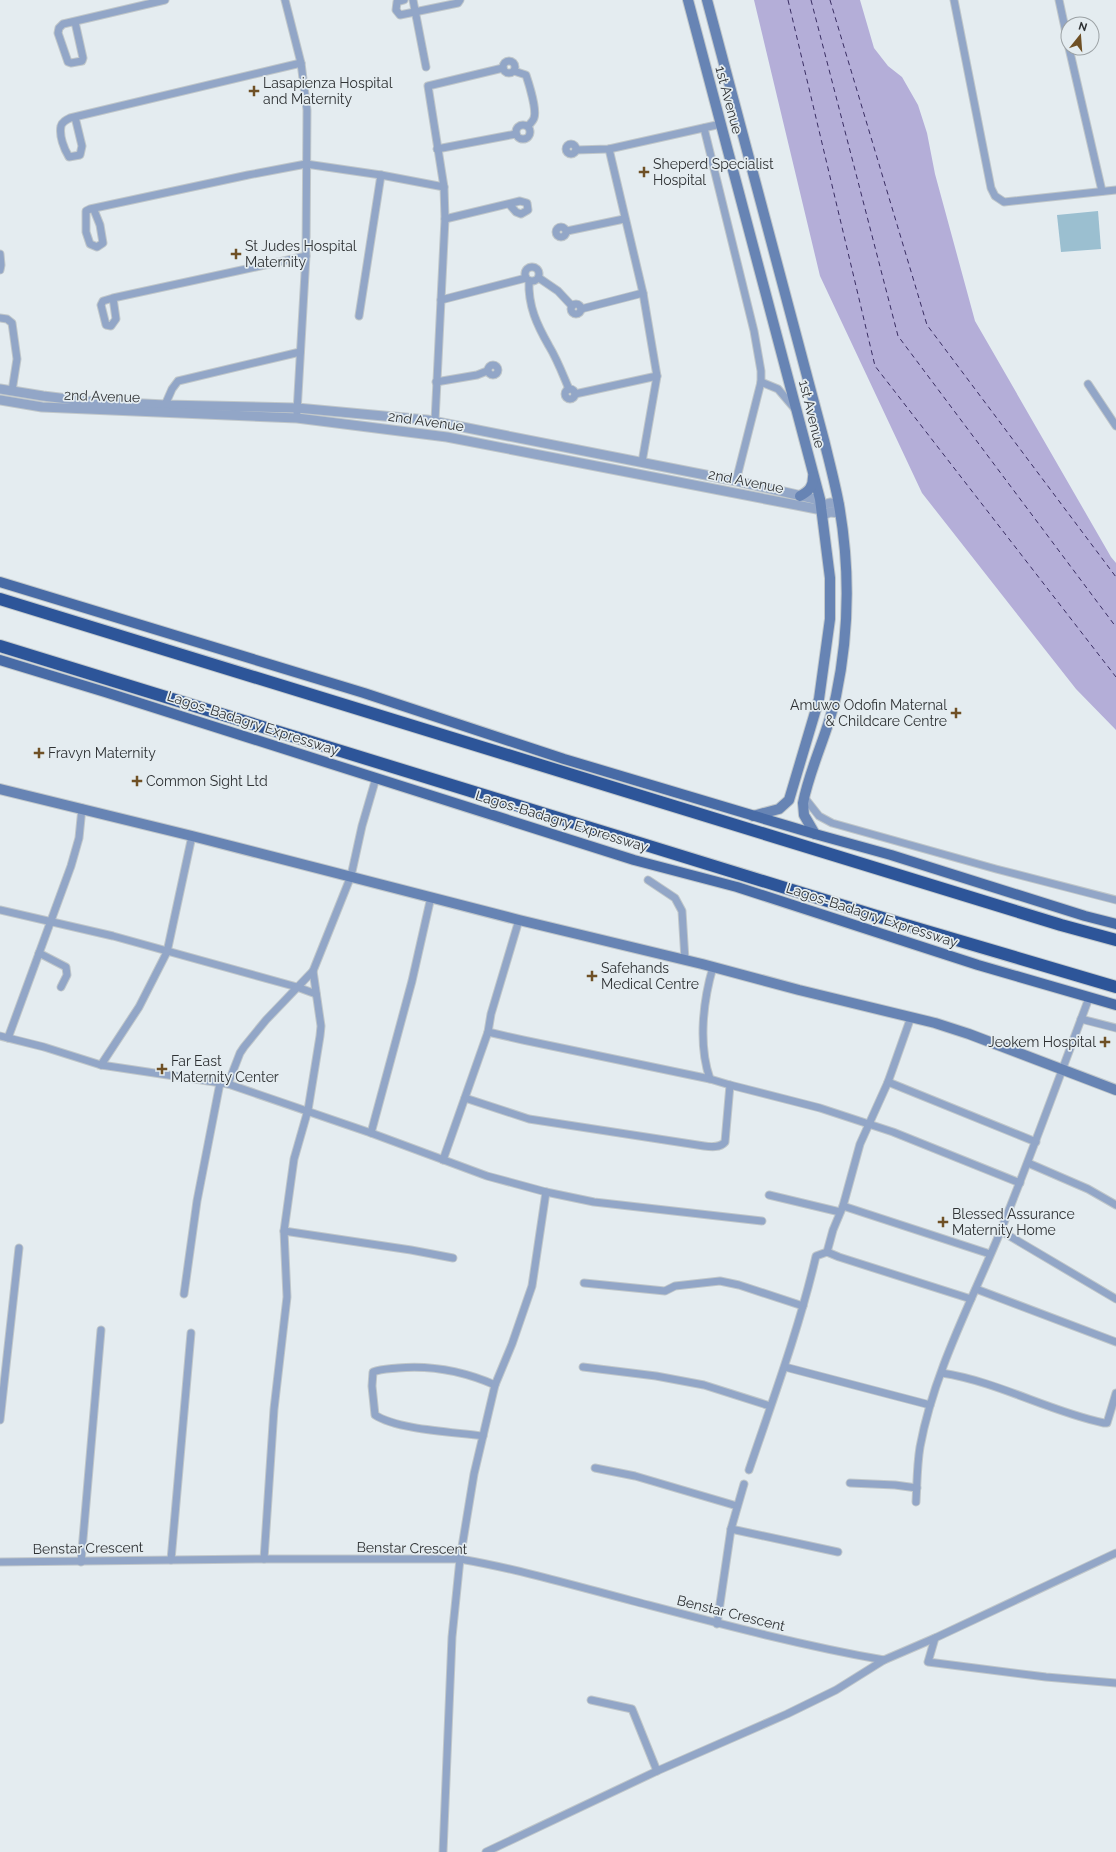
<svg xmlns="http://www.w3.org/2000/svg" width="1116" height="1852" font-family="Raleway,sans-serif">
<rect width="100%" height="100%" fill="#e4ecf0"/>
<!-- green -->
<path fill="#9bbfd0" d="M 1098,211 L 1101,249 L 1061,252 L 1057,215 Z"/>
<!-- water -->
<path fill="#b4aed8" d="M 754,0 L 860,0 L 874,48 L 888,66 L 902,77 L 918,105 L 927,133 L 935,174 L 975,321 L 1111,557 L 1116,563 L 1116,730 L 1076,689 L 922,493 L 820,276 Z"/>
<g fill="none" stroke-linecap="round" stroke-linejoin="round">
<!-- ferry -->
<g stroke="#392d62" stroke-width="1" stroke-dasharray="5 4" stroke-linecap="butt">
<path d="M 788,0 L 875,366 L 1116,677"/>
<path d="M 811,0 L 898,336 L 1116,627"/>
<path d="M 830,0 L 927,325 L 1116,577"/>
</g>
<!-- minor casing -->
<g stroke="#c0c7ca" stroke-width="9">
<g id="minor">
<path d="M 285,0 L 301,63 L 307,110 L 306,256 L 297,412"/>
<path d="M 404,0 L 397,2 L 396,10 L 400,15 L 458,3 L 460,0"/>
<path d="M 413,0 L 426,67"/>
<path d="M 954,0 L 991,188 L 995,196 L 1004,202 L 1116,190"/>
<path d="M 1059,0 L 1068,42"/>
<path d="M 75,22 L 83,58 L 82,61 L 71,63 L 68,62 L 58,33 L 59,28 L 63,24 L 165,0"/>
<path d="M 1069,48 L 1102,191"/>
<circle cx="509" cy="67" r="6"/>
<path d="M 514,71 L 526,75 C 529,84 537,110 534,118 C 533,121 530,124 528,126"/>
<path d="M 75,117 L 82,146 L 80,155 L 69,157 C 64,149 59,136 61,126 C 62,122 66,120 70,118 L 301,63"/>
<circle cx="523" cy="132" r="7"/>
<path d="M 704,128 L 754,331 L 761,371 L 761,382 L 736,481"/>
<circle cx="571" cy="149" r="5"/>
<path d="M 437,149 L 516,134"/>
<path d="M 609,149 L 643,293 L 657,376 L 642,462"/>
<path d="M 576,150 L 609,149 L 721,124"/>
<path d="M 94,210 L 100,225 L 103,243 L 97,247 L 90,244 L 86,232 L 86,211 L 90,209 L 248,175 L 306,164 L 381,175 L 444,187"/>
<path d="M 445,219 L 520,201 L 527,203 L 528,210 L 521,214 L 516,212 L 509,204"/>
<circle cx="561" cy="232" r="5"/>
<path d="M 567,231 L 624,219"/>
<path d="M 0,254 L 1,265 L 0,270"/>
<circle cx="532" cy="274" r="7"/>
<path d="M 539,278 L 558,291 L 572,306"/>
<path d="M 529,281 C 528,306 537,325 549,346 C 557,359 563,375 569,389"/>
<path d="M 113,298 L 116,319 L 111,326 L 106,325 L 101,305 L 103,301 L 113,298 L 306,256"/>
<path d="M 441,300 L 526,278"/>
<circle cx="576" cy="309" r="5"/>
<path d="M 581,309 L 643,293"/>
<path d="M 359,316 L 381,175"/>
<path d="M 0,318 L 7,319 L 12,323 L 17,359 L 12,391"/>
<circle cx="493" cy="370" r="5"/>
<path d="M 436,382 L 477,375 L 487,371"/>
<path d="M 761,382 L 778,389 L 795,409"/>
<path d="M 1088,384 L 1116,426"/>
<circle cx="570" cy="394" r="5"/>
<path d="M 575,394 L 657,376"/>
<path d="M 165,405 L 172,389 L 178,381 L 300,352"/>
<path d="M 435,421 L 445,219 L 444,187 L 428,86 L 503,68"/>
<path d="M 804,797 L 819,816 L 832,823 L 996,869 L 1116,900"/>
<path d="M 648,880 L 675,898 L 682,911 L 685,960"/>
<path d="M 0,910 L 113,936 L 297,987 L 316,994"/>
<path d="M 39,953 L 66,967 L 67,975 L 61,987"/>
<path d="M 1081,1019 L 1116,1028"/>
<path d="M 0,1036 L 44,1047 L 101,1065 L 228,1084 L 371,1133 L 487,1176 L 546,1192 L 594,1202 L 762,1221"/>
<path d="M 8,1038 L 71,866 L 79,838 L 82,808"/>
<path d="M 101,1065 L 139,1007 L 167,952 L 192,836"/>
<path d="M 710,1079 C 698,1045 703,1001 713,967"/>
<path d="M 888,1082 L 1036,1142"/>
<path d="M 228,1084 L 240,1053 L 244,1047 L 266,1020 L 313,971"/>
<path d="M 730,1085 L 820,1108 L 893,1132 L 1020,1183"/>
<path d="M 465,1098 L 529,1119 L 704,1146 C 711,1147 720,1148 725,1142 L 730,1085 L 710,1079 L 523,1040 L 488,1032"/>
<path d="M 371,1133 L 412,981 L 431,897"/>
<path d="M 443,1160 L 488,1032 L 491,1014 L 519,920"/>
<path d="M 1028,1163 L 1088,1189 L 1116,1205"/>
<path d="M 769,1195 L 840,1212"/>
<path d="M 843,1206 L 990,1254"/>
<path d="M 284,1231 L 411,1250 L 453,1258"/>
<path d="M 1001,1231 L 1116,1299"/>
<path d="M 827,1252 L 839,1257 L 971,1299"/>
<path d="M 584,1283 L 665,1291 L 675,1286 L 720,1281 L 739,1285 L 803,1306"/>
<path d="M 976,1289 L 1116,1342"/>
<path d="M 184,1294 L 197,1201 L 220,1083"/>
<path d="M 583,1367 L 656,1376 L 704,1385 L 770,1406"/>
<path d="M 785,1367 L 930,1405"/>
<path d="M 942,1373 C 999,1382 1048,1411 1104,1423 L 1107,1423 L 1116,1393"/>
<path d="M 0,1420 L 19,1248"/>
<path d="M 483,1436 C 455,1432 398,1430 375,1415 L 372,1386 L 373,1372 C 381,1369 389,1369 398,1368 C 432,1365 463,1371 495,1385"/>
<path d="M 595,1468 L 635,1476 L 737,1506"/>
<path d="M 749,1470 C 773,1399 799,1329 816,1256 L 827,1252 L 833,1230 L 843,1206 L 860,1144 L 888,1082 L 911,1017"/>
<path d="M 850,1483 L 895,1485 L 917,1488"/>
<path d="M 916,1502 C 917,1484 917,1465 920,1447 C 934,1371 972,1301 1001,1230 C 1032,1153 1060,1075 1089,998"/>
<path d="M 731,1529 L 838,1552"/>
<path d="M 264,1559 L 274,1409 L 287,1297 L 284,1231 L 294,1159 L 308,1110 L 320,1036 L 321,1026 L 313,971 L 351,876 L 362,826 L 376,778"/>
<path d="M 171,1560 L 191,1333"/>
<path d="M 0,1562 L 264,1559 L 460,1559 C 518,1569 576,1586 633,1601 C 717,1623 799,1645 884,1660"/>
<path d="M 81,1562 L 101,1330"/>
<path d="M 717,1624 L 731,1529 L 744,1484"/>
<path d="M 935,1638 L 928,1662 L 1046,1677 L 1116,1683"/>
<path d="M 591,1700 L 632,1709 L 657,1771"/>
<path d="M 443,1852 L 452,1637 L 460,1559 L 474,1474 L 495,1385 L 512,1344 L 532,1286 L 546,1192"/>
<path d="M 486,1852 L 657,1771 L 787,1714 L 836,1690 L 884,1660 L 935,1638 L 1116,1553"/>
</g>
</g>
<!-- tertiary casing -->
<g stroke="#c0c7ca" stroke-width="11">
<g id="tertiary">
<path d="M 0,389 L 43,396 L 84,401 L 165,405 L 297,408 L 427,420 L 736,481 L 815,499 L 822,505 L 830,503 L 839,504"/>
<path d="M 0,400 L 42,407 L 297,418 L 447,437 L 822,510 L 823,515 L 830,512 L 840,513"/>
</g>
</g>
<!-- secondary casing -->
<g stroke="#c0c7ca" stroke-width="12">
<g id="secondary">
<path d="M 688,0 L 820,499 L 830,578 L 830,619 L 819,699 L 789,800 L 779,809 L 753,816"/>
<path d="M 707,0 L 824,440 C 829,461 835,483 839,505 C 850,568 849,634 836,696 C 828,733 810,767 803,803 L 804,815 L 815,834"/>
<path d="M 800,496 C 809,491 813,487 813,477"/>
<path d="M 0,789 L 192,836 L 519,920 L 702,964 L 799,990 L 935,1023 L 969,1034 L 1116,1090"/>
</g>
</g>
<!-- primary casing -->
<g stroke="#c0c7ca" stroke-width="12">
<g id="primary">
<path d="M 0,582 L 364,693 L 564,759 L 815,834 L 891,855 L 1085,916 L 1116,924"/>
<path d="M 0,660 L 105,692 L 634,860 L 737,887 L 978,965 L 1116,1005"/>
</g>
</g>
<!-- motorway casing -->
<g stroke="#c0c7ca" stroke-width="14">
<g id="motorway">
<path d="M 0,599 L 1061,925 L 1116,940"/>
<path d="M 0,646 L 899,923 L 1116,987"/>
</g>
</g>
<!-- minor -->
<use href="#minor" stroke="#92a6c7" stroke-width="7"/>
<!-- tertiary -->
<use href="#tertiary" stroke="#92a6c7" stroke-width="9"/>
<!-- secondary -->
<use href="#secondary" stroke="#6784b4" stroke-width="10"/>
<!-- primary -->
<use href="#primary" stroke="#486ba6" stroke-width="10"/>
<!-- motorway -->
<use href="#motorway" stroke="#2d5599" stroke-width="12"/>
</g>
<!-- markers -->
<g fill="#6f5025" stroke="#e4ecf0" stroke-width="1.5">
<path d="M252 85h4v4h4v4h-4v4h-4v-4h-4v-4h4z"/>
<path d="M642 166h4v4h4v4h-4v4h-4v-4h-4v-4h4z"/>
<path d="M234 248h4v4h4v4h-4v4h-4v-4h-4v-4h4z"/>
<path d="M954 707h4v4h4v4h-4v4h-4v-4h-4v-4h4z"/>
<path d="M37 747h4v4h4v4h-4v4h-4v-4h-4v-4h4z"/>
<path d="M135 775h4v4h4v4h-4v4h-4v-4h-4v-4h4z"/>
<path d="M590 970h4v4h4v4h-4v4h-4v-4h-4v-4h4z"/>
<path d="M1103 1036h4v4h4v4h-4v4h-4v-4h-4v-4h4z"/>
<path d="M160 1063h4v4h4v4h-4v4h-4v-4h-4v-4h4z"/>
<path d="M941 1216h4v4h4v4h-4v4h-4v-4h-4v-4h4z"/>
</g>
<g text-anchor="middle" stroke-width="3.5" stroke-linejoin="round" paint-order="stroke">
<!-- poi labels -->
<g font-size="14" fill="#2f3234" stroke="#e4ecf0" text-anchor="start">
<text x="263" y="88">Lasapienza Hospital<tspan x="263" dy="16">and Maternity</tspan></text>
<text x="653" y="169">Sheperd Specialist<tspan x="653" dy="16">Hospital</tspan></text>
<text x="245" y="251">St Judes Hospital<tspan x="245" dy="16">Maternity</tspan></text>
<text x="947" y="710" text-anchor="end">Amuwo Odofin Maternal<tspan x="947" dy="16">&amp; Childcare Centre</tspan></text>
<text x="48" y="758">Fravyn Maternity</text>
<text x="146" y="786">Common Sight Ltd</text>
<text x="601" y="973">Safehands<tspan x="601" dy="16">Medical Centre</tspan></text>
<text x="1096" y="1047" text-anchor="end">Jeokem Hospital</text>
<text x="171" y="1066">Far East<tspan x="171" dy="16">Maternity Center</tspan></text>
<text x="952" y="1219">Blessed Assurance<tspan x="952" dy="16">Maternity Home</tspan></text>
</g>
<!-- street labels -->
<g font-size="14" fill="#2f3234" stroke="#e4ecf0">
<text transform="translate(729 100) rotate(75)" y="5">1st Avenue</text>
<text transform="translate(102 396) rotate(2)" y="5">2nd Avenue</text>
<text transform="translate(812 414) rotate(76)" y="5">1st Avenue</text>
<text transform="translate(426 421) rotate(8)" y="5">2nd Avenue</text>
<text transform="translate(746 481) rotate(11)" y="5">2nd Avenue</text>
<text transform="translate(253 723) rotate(18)" y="5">Lagos-Badagry Expressway</text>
<text transform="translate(562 821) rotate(17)" y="5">Lagos-Badagry Expressway</text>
<text transform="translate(872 915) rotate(18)" y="5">Lagos-Badagry Expressway</text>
<text transform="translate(88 1548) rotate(-1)" y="5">Benstar Crescent</text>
<text transform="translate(412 1548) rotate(1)" y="5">Benstar Crescent</text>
<text transform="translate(731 1613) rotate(14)" y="5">Benstar Crescent</text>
</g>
</g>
<!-- north arrow -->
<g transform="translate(1080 36) rotate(17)"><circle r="19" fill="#e4ecf0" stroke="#9ca2a5"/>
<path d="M0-3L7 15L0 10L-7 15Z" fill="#6f5025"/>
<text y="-6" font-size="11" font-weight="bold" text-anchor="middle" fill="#2f3234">N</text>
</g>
</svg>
